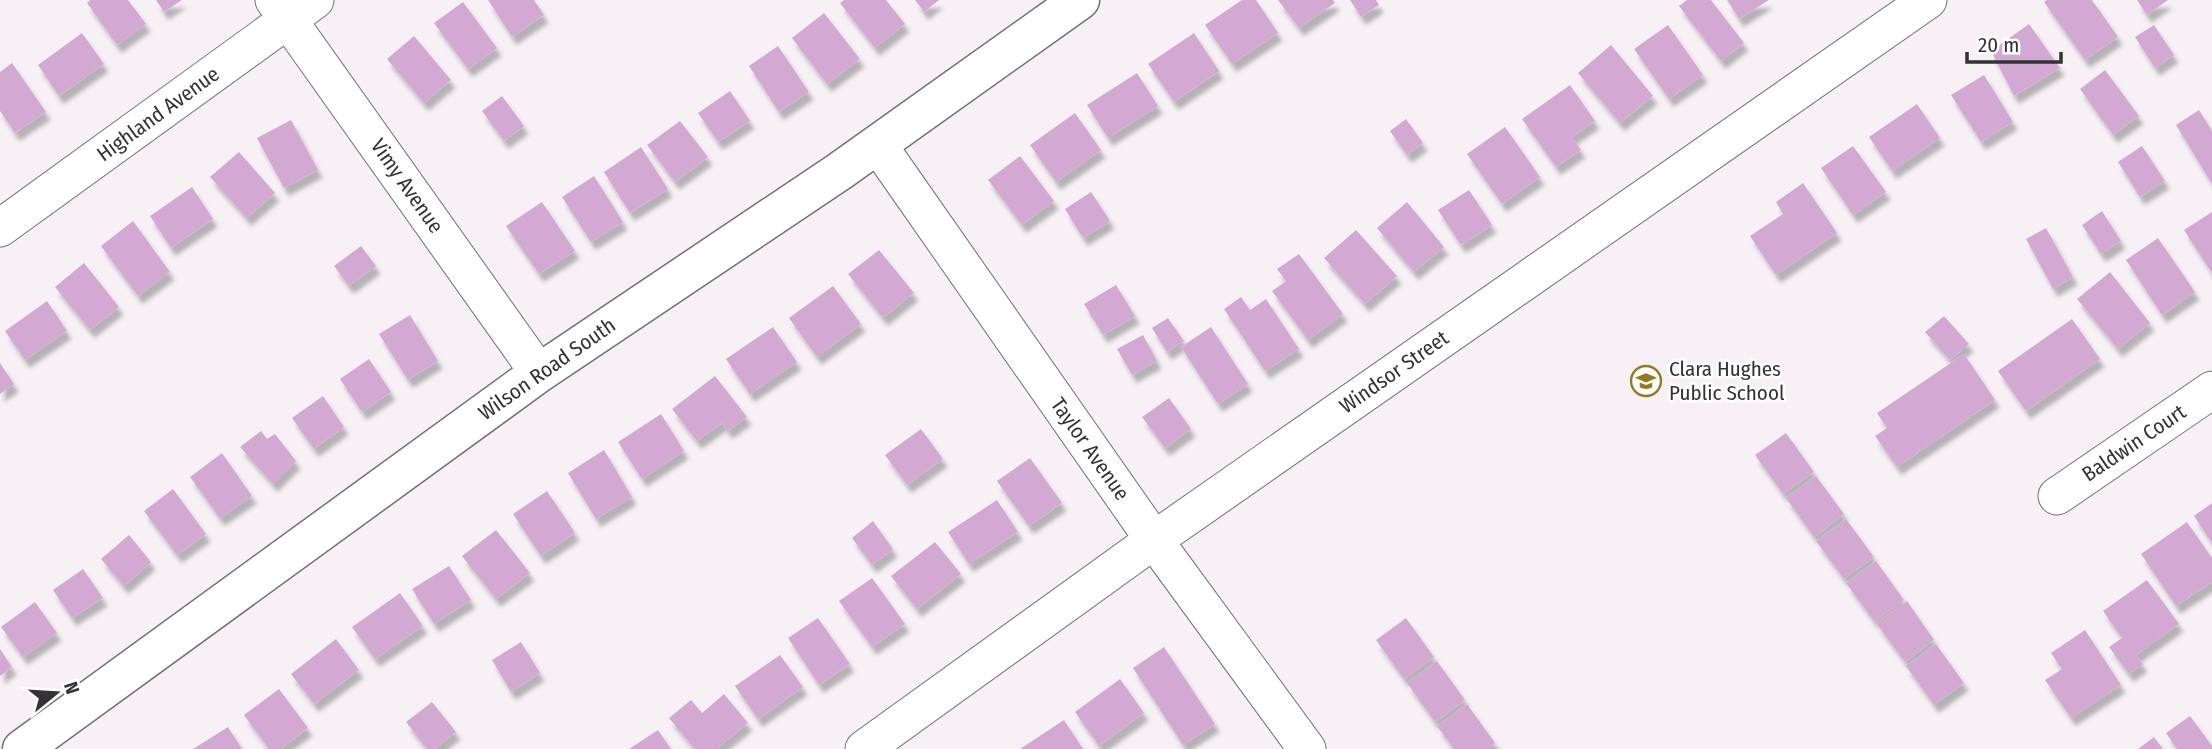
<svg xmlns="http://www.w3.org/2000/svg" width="2212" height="749" font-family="'Fira Sans Condensed',sans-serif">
<defs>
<filter id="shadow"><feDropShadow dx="4.5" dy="8" stdDeviation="2" flood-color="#0004"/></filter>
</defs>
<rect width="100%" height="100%" fill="#f7f1f6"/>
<!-- building -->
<g fill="#d3a9d3" filter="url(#shadow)">
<path d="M 90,0 L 128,0 L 146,24 L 117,45 L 87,3 Z"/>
<path d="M 156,0 L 182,0 L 164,12 Z"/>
<path d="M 488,0 L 534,0 L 544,15 L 512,37 Z"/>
<path d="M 844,0 L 886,0 L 905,24 L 875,48 L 840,3 Z"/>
<path d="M 915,0 L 939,0 L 924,12 Z"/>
<path d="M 1242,0 L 1256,0 L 1278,33 L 1232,64 L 1205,25 Z"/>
<path d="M 1278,0 L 1333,0 L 1335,3 L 1299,28 Z"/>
<path d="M 1350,0 L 1376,0 L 1379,5 L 1361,17 Z"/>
<path d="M 1687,0 L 1711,0 L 1744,43 L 1721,61 L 1679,6 Z"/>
<path d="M 1727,0 L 1769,0 L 1739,19 Z"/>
<path d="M 2047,0 L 2092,0 L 2118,37 L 2085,60 L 2044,2 Z"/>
<path d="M 2137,0 L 2168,0 L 2147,15 Z"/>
<path d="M 463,2 L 497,48 L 468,69 L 434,23 Z"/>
<path d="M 824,13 L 860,59 L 827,84 L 792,38 Z"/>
<path d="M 2029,24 L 2060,68 L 2014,96 L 1991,51 Z"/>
<path d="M 1668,25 L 1703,75 L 1669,99 L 1634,49 Z"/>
<path d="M 2154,25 L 2174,55 L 2155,68 L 2135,37 Z"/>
<path d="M 82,33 L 104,64 L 59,96 L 38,65 Z"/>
<path d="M 1194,33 L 1219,71 L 1174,102 L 1148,64 Z"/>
<path d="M 414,36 L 451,80 L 424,103 L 387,59 Z"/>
<path d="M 1611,45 L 1653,96 L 1620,123 L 1578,73 Z"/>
<path d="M 778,46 L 809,92 L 779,112 L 749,66 Z"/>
<path d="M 12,63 L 46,112 L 15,133 L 0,111 L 0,72 Z"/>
<path d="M 2105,70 L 2139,116 L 2113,135 L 2080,89 Z"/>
<path d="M 1137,73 L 1158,106 L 1108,138 L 1087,105 Z"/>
<path d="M 1984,75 L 2013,122 L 1981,142 L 1951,95 Z"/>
<path d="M 1570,85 L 1595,121 L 1572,137 L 1581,150 L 1556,167 L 1522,119 Z"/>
<path d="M 730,91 L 750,121 L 718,142 L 698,113 Z"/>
<path d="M 502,96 L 524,126 L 504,141 L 482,111 Z"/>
<path d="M 1917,104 L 1940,138 L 1892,171 L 1869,137 Z"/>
<path d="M 2199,110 L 2212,131 L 2212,184 L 2176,125 Z"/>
<path d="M 1075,113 L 1101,150 L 1056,182 L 1030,145 Z"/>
<path d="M 1406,119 L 1423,143 L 1407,155 L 1390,131 Z"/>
<path d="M 291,120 L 318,170 L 284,188 L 257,138 Z"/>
<path d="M 680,121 L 708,157 L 675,182 L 647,145 Z"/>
<path d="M 1505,127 L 1540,177 L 1502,204 L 1467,154 Z"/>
<path d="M 1853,146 L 1886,192 L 1853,215 L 1821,168 Z"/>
<path d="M 2142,146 L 2165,181 L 2140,197 L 2118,162 Z"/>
<path d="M 641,147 L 668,189 L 630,213 L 604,172 Z"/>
<path d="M 239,152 L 275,193 L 247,218 L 210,177 Z"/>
<path d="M 1020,156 L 1054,201 L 1022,225 L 988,180 Z"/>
<path d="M 594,176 L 623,222 L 591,242 L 562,197 Z"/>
<path d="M 1803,183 L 1837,233 L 1776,275 L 1750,236 L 1783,214 L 1776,202 Z"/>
<path d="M 192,187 L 213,219 L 171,248 L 150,216 Z"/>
<path d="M 1469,190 L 1492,225 L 1461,245 L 1438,210 Z"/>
<path d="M 1091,192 L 1110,221 L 1083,238 L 1065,209 Z"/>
<path d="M 542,202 L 575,251 L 539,274 L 506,226 Z"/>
<path d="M 1407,202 L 1444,247 L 1414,272 L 1377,228 Z"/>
<path d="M 2102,211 L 2121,241 L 2101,254 L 2082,225 Z"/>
<path d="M 2212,212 L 2212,273 L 2184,230 Z"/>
<path d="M 133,221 L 170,272 L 138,296 L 101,246 Z"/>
<path d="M 2046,228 L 2073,277 L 2053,289 L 2026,239 Z"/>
<path d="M 1356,230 L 1397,276 L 1365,304 L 1324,258 Z"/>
<path d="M 2158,238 L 2195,292 L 2162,315 L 2126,260 Z"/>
<path d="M 361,246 L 376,266 L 349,286 L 334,266 Z"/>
<path d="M 879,250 L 914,293 L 883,318 L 848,274 Z"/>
<path d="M 1299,254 L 1343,314 L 1308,340 L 1272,291 L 1286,281 L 1277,269 Z"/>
<path d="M 84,263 L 119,307 L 90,330 L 55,287 Z"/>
<path d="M 2110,272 L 2150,323 L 2118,349 L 2077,299 Z"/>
<path d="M 1116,285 L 1135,316 L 1103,335 L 1084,304 Z"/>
<path d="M 833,286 L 861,324 L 817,357 L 789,318 Z"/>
<path d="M 1241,297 L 1250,310 L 1266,299 L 1299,349 L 1265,371 L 1224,309 Z"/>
<path d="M 47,301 L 67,331 L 25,360 L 5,331 Z"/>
<path d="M 410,315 L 438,361 L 408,380 L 379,334 Z"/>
<path d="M 1944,316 L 1969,344 L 1950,360 L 1925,332 Z"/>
<path d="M 1168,318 L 1184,341 L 1167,352 L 1152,328 Z"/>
<path d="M 2072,319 L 2100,359 L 2026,411 L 1998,371 Z"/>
<path d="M 773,327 L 797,362 L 750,394 L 726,359 Z"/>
<path d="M 1211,327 L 1248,384 L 1218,404 L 1181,347 Z"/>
<path d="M 1143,335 L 1157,361 L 1132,375 L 1117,349 Z"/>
<path d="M 1964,354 L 1995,400 L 1897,467 L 1875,436 L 1887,428 L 1877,413 Z"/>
<path d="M 369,359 L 391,392 L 362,412 L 340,379 Z"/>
<path d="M 0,363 L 14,384 L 0,394 Z"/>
<path d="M 715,376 L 747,417 L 728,431 L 722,423 L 697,441 L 672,409 Z"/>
<path d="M 323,396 L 344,427 L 314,449 L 292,418 Z"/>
<path d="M 1169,398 L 1191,429 L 1165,448 L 1142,417 Z"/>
<path d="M 661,414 L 684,451 L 642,479 L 618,442 Z"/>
<path d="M 921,429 L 943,459 L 907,485 L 885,455 Z"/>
<path d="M 261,431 L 267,439 L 275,434 L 296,461 L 273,484 L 240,447 Z"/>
<path d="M 1786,433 L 1814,472 L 1783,494 L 1755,455 Z"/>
<path d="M 604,450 L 632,497 L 596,519 L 568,473 Z"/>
<path d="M 222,453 L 252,496 L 220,518 L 190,477 Z"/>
<path d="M 1030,458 L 1062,503 L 1029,526 L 997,481 Z"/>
<path d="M 1816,476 L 1844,514 L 1814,537 L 1786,498 Z"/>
<path d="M 173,489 L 206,534 L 177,555 L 144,511 Z"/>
<path d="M 547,491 L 575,533 L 541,556 L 513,514 Z"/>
<path d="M 997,500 L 1018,532 L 969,564 L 948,532 Z"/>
<path d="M 2212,503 L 2212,543 L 2194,516 Z"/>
<path d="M 1846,519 L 1874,557 L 1844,579 L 1816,541 Z"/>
<path d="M 873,521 L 893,549 L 872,565 L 852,538 Z"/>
<path d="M 2187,522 L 2212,558 L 2212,582 L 2176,606 L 2141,554 Z"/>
<path d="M 496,530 L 530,573 L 496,599 L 462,556 Z"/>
<path d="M 129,535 L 151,562 L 124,586 L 101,559 Z"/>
<path d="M 935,542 L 961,574 L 917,609 L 891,576 Z"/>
<path d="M 1876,561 L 1904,600 L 1874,621 L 1846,583 Z"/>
<path d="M 449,566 L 471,600 L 434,624 L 412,589 Z"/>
<path d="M 83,569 L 103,598 L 72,618 L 53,590 Z"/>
<path d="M 872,578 L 905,624 L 872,647 L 839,601 Z"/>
<path d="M 2147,580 L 2179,624 L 2136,655 L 2143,664 L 2129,674 L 2109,647 L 2122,638 L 2103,611 Z"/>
<path d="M 400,593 L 423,626 L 375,659 L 352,627 Z"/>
<path d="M 1907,601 L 1934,640 L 1905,662 L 1876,623 Z"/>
<path d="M 35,602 L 57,633 L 23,657 L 1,627 Z"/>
<path d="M 818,618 L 850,664 L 819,685 L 788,638 Z"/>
<path d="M 1406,618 L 1434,657 L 1404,679 L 1376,640 Z"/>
<path d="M 2085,630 L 2121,685 L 2071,718 L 2045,680 L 2062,669 L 2051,653 Z"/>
<path d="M 336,639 L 359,670 L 314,704 L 291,674 Z"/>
<path d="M 521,642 L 540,673 L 511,692 L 492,660 Z"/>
<path d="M 1936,644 L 1964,683 L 1934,705 L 1906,666 Z"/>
<path d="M 1164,647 L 1215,724 L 1183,745 L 1133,668 Z"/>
<path d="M 0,649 L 12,667 L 0,676 Z"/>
<path d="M 780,655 L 803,687 L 758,719 L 735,686 Z"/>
<path d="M 1437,661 L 1465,700 L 1435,722 L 1407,683 Z"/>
<path d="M 1120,679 L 1144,713 L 1099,746 L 1075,712 Z"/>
<path d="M 279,689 L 308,728 L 280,749 L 269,749 L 244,715 Z"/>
<path d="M 724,694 L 748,723 L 716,749 L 695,749 L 669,718 L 691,700 L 702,713 Z"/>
<path d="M 432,702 L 456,732 L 434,749 L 427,749 L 406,722 Z"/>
<path d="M 1467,704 L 1495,743 L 1487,749 L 1454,749 L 1437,726 Z"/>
<path d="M 2190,716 L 2212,746 L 2212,749 L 2177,749 L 2166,733 Z"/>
<path d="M 1064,720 L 1083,749 L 1020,749 Z"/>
<path d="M 228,727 L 242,749 L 193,749 Z"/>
<path d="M 658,730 L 671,749 L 629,749 Z"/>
<path d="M 2154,737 L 2163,749 L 2138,749 Z"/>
</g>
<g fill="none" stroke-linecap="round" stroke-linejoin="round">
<!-- street casing -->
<g stroke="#746f74" stroke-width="39">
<g id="street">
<path d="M 274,0 L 539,373"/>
<path d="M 878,145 L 1154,540 L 1307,749"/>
<path d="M 0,228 L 315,0"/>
<path d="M 2057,496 L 2212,390"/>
<path d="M 864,749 L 1154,540 L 1928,0"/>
</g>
</g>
<!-- secondary casing -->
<g stroke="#746f74" stroke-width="41">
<path id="secondary" d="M 22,749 L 539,373 L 840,171 L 1080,0"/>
</g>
<!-- street -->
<use href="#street" stroke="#fff" stroke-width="37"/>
<!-- secondary -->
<use href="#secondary" stroke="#fff" stroke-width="38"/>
</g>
<!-- icons -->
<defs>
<g id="school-ring" transform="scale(1.575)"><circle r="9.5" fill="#fff" stroke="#937920" stroke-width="1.5"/><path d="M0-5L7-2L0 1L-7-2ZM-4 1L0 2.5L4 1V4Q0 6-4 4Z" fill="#937920"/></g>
</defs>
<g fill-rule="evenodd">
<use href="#school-ring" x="1646" y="381"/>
</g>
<g text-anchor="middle" stroke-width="5" stroke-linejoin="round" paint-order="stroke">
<!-- street labels -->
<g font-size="21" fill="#343234" stroke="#fff">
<text transform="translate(158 114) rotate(-36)" y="7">Highland Avenue</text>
<text transform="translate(407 186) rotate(55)" y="7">Vimy Avenue</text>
<text transform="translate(547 369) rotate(-35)" y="7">Wilson Road South</text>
<text transform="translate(1394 372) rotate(-35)" y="7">Windsor Street</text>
<text transform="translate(2134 443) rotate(-34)" y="7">Baldwin Court</text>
<text transform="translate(1090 449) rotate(55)" y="7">Taylor Avenue</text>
</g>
<!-- poi labels -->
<g font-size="21" fill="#343234" stroke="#fff" text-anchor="start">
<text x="1669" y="376">Clara Hughes<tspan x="1669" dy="24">Public School</tspan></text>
</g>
</g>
<!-- north arrow -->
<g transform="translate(56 693) rotate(72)" stroke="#ffffff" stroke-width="5" paint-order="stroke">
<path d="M0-5L12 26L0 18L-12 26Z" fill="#343234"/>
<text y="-10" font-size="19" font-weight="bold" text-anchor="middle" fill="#343234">N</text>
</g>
<!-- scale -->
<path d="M1967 52v10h94v-10" fill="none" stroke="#343234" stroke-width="3.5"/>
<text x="1978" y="52" font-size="21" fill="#343234" stroke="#ffffff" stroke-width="5" paint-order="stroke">20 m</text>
</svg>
